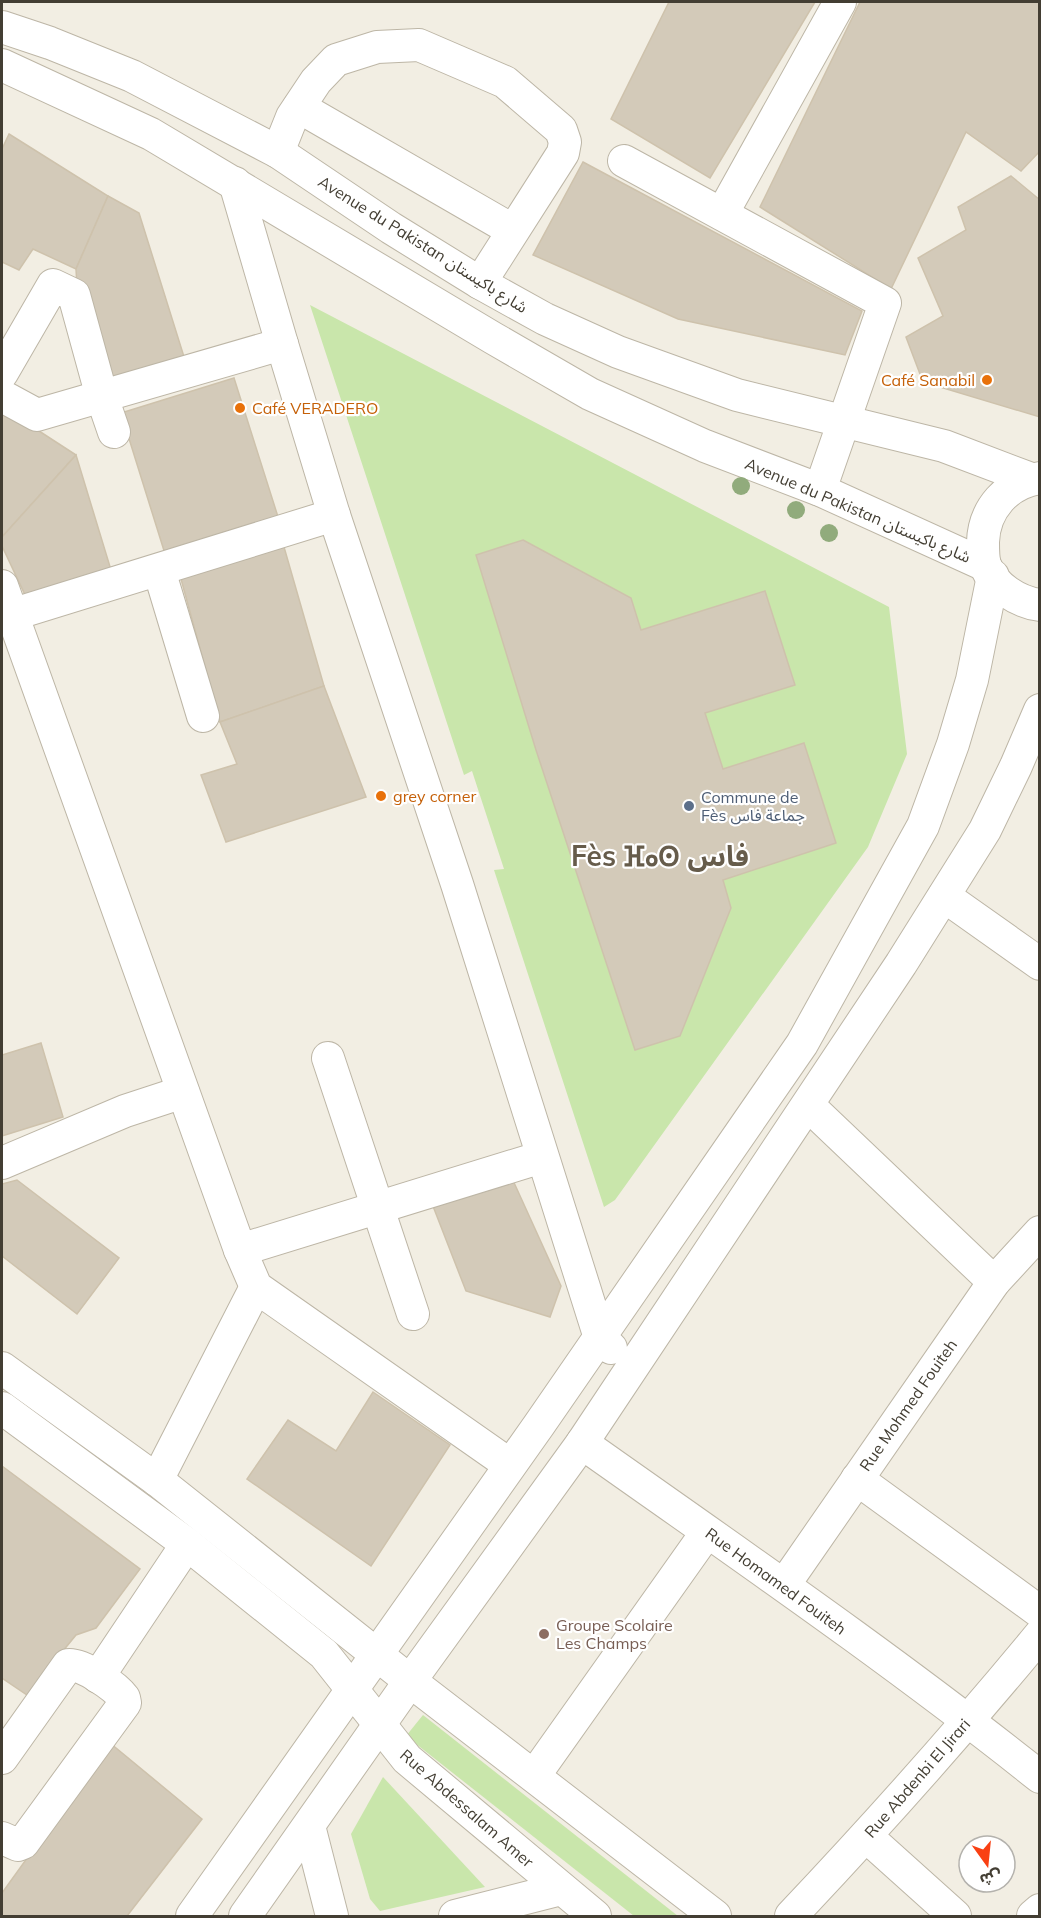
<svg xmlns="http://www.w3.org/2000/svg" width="1041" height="1918" font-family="Mulish,'Noto Sans Arabic','Noto Sans Tifinagh',sans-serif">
<rect width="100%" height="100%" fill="#f2eee3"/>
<!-- green -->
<g fill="#c9e6ab">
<path d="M 310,305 L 889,607 L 907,754 L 868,847 L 615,1200 L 604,1207 L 494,870 L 504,869 L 472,771 L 464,775 Z"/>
<path d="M 423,1715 L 678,1916 L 634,1916 L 406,1736 Z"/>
<path d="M 383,1777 L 485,1887 L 380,1911 L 370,1899 L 351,1834 Z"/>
</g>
<!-- building -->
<g fill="#d3cab9" stroke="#cec2ac" stroke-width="1.5">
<path d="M 669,2 L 815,2 L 710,178 L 611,119 Z"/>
<path d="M 860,2 L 1040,2 L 1040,151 L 1021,171 L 966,132 L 891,289 L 760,207 Z"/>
<path d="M 9,134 L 108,196 L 76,269 L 33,249 L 19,270 L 2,262 L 2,149 Z"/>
<path d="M 583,162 L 862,311 L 845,355 L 678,319 L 533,255 Z"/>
<path d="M 1011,176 L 1040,200 L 1040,417 L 923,382 L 906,337 L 943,316 L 918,258 L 966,230 L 958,207 Z"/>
<path d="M 108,196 L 139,213 L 185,360 L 105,386 L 77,287 L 76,269 Z"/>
<path d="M 234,378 L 279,520 L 166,557 L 121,413 Z"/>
<path d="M 2,407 L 76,455 L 2,537 Z"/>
<path d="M 76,455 L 111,570 L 27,599 L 2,546 L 2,537 Z"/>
<path d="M 523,540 L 631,598 L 641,630 L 765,591 L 795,685 L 705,713 L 723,769 L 804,743 L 836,843 L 723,880 L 731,908 L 680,1036 L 635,1050 L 536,750 L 476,555 Z"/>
<path d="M 284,547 L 324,686 L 220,722 L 181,579 Z"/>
<path d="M 324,686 L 366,797 L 226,842 L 201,775 L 237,764 L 220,722 Z"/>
<path d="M 41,1043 L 63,1117 L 2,1136 L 2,1055 Z"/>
<path d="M 511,1176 L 561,1286 L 550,1317 L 466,1291 L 431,1201 Z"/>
<path d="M 17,1180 L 119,1258 L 77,1314 L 2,1256 L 2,1184 Z"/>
<path d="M 373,1392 L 450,1445 L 371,1566 L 247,1479 L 288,1420 L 336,1451 Z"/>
<path d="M 2,1466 L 140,1569 L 96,1628 L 76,1635 L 27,1695 L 2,1678 Z"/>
<path d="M 110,1743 L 202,1819 L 127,1916 L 2,1916 L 2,1893 Z"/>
</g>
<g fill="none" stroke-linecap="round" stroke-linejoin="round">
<!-- minor casing -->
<g stroke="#bdb6a6" stroke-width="34">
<g id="minor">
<path d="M 2,27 L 50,43 L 132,76 L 278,152 L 391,228 L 480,283 L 545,319 L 618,352 L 737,395 L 944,446 L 1031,479"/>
<path d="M 2,65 L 151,134 L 493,338 L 590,394 L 705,446 L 820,490 L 985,565"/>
<path d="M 299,107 L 512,230"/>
<path d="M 278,152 L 292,117 L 316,81 L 336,60 L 377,47 L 419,45 L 505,82 L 561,130 L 565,142 L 563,153 L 480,283"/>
<path d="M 624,161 L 885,303 L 820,490"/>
<path d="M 235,183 L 282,344 L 334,515 L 457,884 L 600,1338 L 611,1348"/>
<path d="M 722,214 L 840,2"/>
<path d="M 2,373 L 53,285 L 74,295 L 102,397 L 114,432"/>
<path d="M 2,396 L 37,415 L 282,344"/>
<path d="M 1040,478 C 1007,483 984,509 983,542 C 983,549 983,559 985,565 C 994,587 1018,602 1040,605"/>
<path d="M 159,570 L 203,716"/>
<path d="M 2,586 L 240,1250 L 256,1287 L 510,1465"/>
<path d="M 11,615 L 334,515"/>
<path d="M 944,896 L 1040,964"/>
<path d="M 328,1058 L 413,1314"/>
<path d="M 808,1105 L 994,1282"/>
<path d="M 2,1163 L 125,1111 L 183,1092"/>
<path d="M 240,1250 L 542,1157"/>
<path d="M 2,1368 L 157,1480 L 410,1681 L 715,1916"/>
<path d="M 2,1408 L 187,1544 L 324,1654 L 407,1759 L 595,1916"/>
<path d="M 582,1443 C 736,1552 892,1659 1040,1777"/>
<path d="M 857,1479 L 1040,1612"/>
<path d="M 157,1480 L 256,1287"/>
<path d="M 784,1585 L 994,1282 L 1040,1232"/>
<path d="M 98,1677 L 187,1544"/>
<path d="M 2,1758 L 68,1665 C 82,1663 116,1687 124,1698 L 125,1703 L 23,1843 L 18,1845 L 2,1838"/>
<path d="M 534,1776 L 707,1532"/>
<path d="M 309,1826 L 332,1916"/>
<path d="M 866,1836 L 955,1916"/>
<path d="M 192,1916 L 539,1425 L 802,1044 L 923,826 L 953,744 L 972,680 L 993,576"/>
<path d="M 245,1916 L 410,1681 L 582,1443 L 901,964 L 985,830 L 1016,766 L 1040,710"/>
<path d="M 455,1916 L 561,1889"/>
<path d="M 791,1916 C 877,1825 960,1732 1040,1635"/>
<path d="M 1033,1916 L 1040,1910"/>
</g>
</g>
<!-- minor -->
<use href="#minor" stroke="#fff" stroke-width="32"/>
</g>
<!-- trees -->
<g fill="#91ab7c">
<circle cx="741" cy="486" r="9"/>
<circle cx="796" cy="510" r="9"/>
<circle cx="829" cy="533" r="9"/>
</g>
<!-- markers -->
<g fill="#e8710a" stroke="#fff" stroke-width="2">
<circle cx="987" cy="380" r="6"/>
<circle cx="240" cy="408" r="6"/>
<circle cx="381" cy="796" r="6"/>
</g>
<circle fill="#5c6f8a" stroke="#fff" stroke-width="2" cx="689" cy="806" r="6"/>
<circle fill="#8d6e63" stroke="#fff" stroke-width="2" cx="544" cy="1634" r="6"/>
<g text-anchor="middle" stroke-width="4.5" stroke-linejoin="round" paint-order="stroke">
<!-- street labels -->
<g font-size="16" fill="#433e33" stroke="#fff">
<text transform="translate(423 244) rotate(32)" y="6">Avenue du Pakistan شارع باكيستان</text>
<text transform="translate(858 510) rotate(23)" y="6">Avenue du Pakistan شارع باكيستان</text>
<text transform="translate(908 1405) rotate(-55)" y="6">Rue Mohmed Fouiteh</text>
<text transform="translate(776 1581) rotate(36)" y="6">Rue Homamed Fouiteh</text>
<text transform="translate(917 1778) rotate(-49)" y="6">Rue Abdenbi El Jirari</text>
<text transform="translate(467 1808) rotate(41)" y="6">Rue Abdessalam Amer</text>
</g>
<!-- food labels -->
<g font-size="16" fill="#c56008" stroke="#fff" text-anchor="start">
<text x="975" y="386" text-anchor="end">Café Sanabil</text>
<text x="252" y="414">Café VERADERO</text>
<text x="393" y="802">grey corner</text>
</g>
<!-- service labels -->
<g font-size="16" fill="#4e5e75" stroke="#fff" text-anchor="start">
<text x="701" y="803">Commune de<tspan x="701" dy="18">Fès جماعة فاس</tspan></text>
</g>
<!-- education labels -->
<g font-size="16" fill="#785e54" stroke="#fff" text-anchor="start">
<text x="556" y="1631">Groupe Scolaire<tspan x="556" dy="18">Les Champs</tspan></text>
</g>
<!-- town labels -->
<g font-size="28" font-weight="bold" fill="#665c4b" stroke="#fff">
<text x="660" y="866">Fès ⴼⴰⵙ فاس</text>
</g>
</g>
<!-- border -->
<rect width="1041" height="1918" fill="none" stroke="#433e33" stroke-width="6"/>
<!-- north arrow -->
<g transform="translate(987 1864) rotate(165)"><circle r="28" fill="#ffffff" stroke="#b4b2ad" stroke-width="1.5"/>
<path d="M0-4.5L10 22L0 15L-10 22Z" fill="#f94013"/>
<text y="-9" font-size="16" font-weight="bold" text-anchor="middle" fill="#433e33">ش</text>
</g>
</svg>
